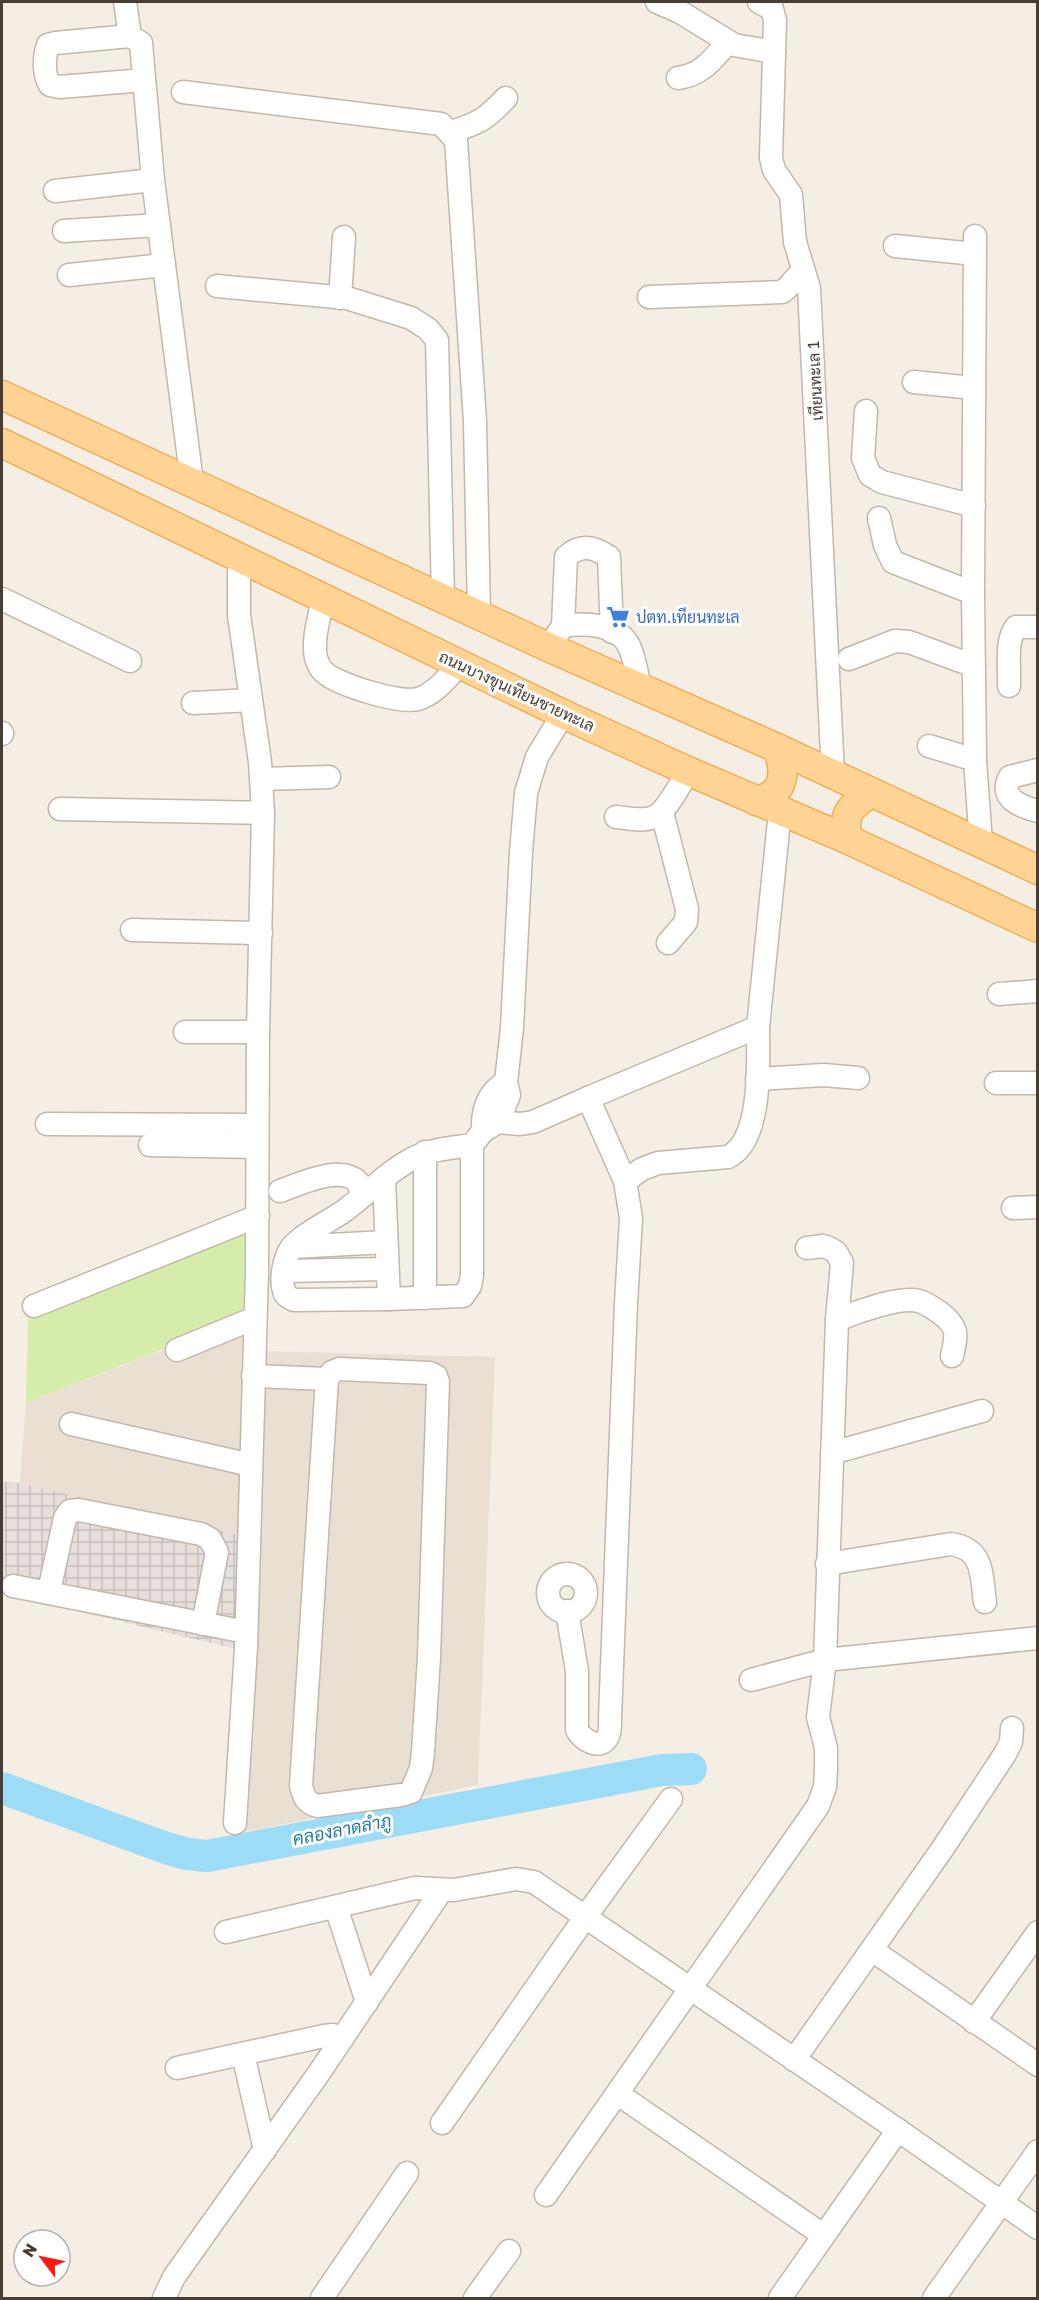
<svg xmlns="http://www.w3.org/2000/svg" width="1039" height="2300" font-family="'Golos Text',Sarabun,sans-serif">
<defs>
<pattern id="industrial-grid" width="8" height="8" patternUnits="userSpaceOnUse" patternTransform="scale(1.5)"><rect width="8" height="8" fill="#e6dfda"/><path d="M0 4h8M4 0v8" fill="none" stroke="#c7c0bc"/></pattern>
</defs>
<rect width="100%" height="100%" fill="#f4eee5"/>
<!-- residential -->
<g fill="#e9dfd3">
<path d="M 247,1325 L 243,1536 L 20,1483 L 26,1403 L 184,1342 Z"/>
<path d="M 261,1351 L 495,1357 L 478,1785 L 244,1832 Z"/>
</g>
<!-- industrial -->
<path fill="url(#industrial-grid)" d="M 2,1482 L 20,1483 L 243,1536 L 240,1650 L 2,1593 Z"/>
<!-- grass -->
<path fill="#d6ecaa" d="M 250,1229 L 249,1315 L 26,1403 L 28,1317 Z"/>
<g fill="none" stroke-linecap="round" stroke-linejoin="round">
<!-- river -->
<path stroke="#9cdcf6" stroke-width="32" d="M 2,1788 L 166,1848 L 187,1854 L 207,1856 L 662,1770 L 691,1769"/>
<!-- minor casing -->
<g stroke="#c3b7aa" stroke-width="25">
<g id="minor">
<path d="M 125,2 L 130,36"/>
<path d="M 657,2 L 680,12 L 734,45 L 774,52"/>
<path d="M 759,2 L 772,9 L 775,20 L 771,158 L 774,170 L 791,195 L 795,242 L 809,288 L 833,775"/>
<path d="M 678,78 C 702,75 713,59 728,42"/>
<path d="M 144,80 L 60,87 L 50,85 C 43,75 44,56 48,45 L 56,43 L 130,36 L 141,43 L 153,180 L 192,482"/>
<path d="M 183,92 L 441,124 L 456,140 L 475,421 L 479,615"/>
<path d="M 451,132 C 479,123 485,120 506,98"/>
<path d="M 55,191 L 153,180"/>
<path d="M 64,231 L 159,225"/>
<path d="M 975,236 L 973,593 L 975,760 L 981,843"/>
<path d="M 895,246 L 975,254"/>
<path d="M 69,275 L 164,265"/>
<path d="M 217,286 L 347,298 L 411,318 L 428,329 L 437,340 L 443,598"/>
<path d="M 649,297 L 782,292 C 791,287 795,275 804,272"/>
<path d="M 340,298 L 344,237"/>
<path d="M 914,382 L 973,388"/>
<path d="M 866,411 L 863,458 L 870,475 L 882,482 L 974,506"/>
<path d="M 879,518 L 885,545 L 893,562 L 973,593"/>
<path d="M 323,598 C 320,616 312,639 316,658 C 317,661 319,667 322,670 C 333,684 400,704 418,699 C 435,694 448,677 460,664"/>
<path d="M 2,599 L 130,661"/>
<path d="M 563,626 L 566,557 C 581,543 594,547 609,557 L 612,632"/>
<path d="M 556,636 L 563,626 C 584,623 618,623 629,646 C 635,658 637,675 640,688"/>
<path d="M 849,659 L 895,641 L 909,642 L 974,666"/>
<path d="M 1009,686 C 1010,668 1005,642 1016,627 L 1038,627"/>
<path d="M 193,703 L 251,700"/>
<path d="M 2,733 L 2,734"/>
<path d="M 929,746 L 975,760"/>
<path d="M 1038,770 L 1010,777 C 998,798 1021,807 1038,811"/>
<path d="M 262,779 L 329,777"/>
<path d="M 60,809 L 263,813"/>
<path d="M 662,812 L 687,909 L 686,922 L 668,943"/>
<path d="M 616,817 C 627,818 643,822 654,817 C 666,812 681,783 688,771"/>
<path d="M 132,930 L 261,933"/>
<path d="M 999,994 L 1038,991"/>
<path d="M 185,1032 L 258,1032"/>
<path d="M 757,1079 L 824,1075 L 858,1078"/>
<path d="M 996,1083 L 1038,1083"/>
<path d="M 498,1122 L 520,1124 L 533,1122 L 588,1098"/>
<path d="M 47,1124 L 257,1125"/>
<path d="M 483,1131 C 482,1110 487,1093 506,1082"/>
<path d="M 150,1145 L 257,1147"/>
<path d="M 425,1152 L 425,1298"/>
<path d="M 384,1179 L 389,1299 L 463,1296 L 470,1286 L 472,1275 L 472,1145"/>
<path d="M 625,1181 L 642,1169 L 658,1163 L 728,1157 C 763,1140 758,1061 758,1027"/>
<path d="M 280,1191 C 300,1184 341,1164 358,1182 L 362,1195"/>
<path d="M 1013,1208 L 1038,1207"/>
<path d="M 292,1247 L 386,1242"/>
<path d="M 807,1248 L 823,1246 L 829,1248 L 836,1252 L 842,1263 L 837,1320"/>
<path d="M 284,1271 L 387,1269"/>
<path d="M 389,1299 L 294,1300 C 290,1298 285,1296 284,1291 C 280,1280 284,1257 292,1247 C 305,1232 333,1220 348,1208 C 370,1191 390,1170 414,1158 C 431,1149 452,1148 472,1145 L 483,1131 L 498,1122 L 509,1095 L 506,1082 L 512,1028 L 521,852 L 526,793 L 537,757 L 563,714"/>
<path d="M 34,1306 L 258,1216"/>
<path d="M 177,1350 L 255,1318"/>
<path d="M 253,1376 L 327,1379 L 332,1372 L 339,1369 L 430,1373 L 436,1376 L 438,1382 L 429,1657 L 423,1752 L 421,1768 L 411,1792 L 401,1795 L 317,1806 C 306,1803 304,1797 301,1786 L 327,1379"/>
<path d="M 71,1424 L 251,1465"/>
<path d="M 832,1453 L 982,1411"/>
<path d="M 827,1564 L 951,1544 C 984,1549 981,1574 985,1602"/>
<circle cx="567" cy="1593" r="19"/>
<path d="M 13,1586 L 246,1632"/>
<path d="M 49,1591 L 65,1518 L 70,1511 L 79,1510 L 201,1534 L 210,1539 L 217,1552 L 203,1624"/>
<path d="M 567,1611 L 577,1671 L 577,1730 C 582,1739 599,1751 607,1738 C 611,1732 610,1724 610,1718 L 626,1304 L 631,1218 L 625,1181 L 588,1098 L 758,1027 L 780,811"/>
<path d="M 751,1680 L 825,1660 L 1038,1638"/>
<path d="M 235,1823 L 246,1648 L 257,1273 L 258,1032 L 263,813 L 260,762 L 239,615 L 239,557"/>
<path d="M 336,1907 L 367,2002"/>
<path d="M 226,1932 L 415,1888 L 454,1890 L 516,1879 L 534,1882 L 898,2130 L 1038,2228"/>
<path d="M 872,1950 L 1038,2065"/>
<path d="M 974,2022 L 1038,1932"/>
<path d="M 243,2054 L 265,2150"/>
<path d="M 794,2060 L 943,1848 L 1005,1754 L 1011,1742 L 1012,1728"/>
<path d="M 177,2068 L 324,2036 L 333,2035 L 342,2039"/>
<path d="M 618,2094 L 823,2235"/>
<path d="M 442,2123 L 586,1916 L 671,1799"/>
<path d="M 546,2195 L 818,1806 L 825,1787 L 826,1769 L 826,1748 L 818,1717 L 825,1660 L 837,1320 C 856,1312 900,1296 919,1301 C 926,1303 933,1308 939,1312 C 959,1327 957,1334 952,1356"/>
<path d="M 164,2298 L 174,2277 L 319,2073 L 441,1891"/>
<path d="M 322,2298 L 407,2173"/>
<path d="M 475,2298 L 509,2251"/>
<path d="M 780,2298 L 898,2130"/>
<path d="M 934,2298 L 1038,2151"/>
</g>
</g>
<!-- major casing -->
<g stroke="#eeaf5a" stroke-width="31">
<g id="major">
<path d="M 2,395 L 548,647 L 777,748 L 1038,870"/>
<path d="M 2,443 L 563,714 L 688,771 L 849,840 L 1038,928"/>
<path d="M 756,801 C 785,795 787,772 777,748"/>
<path d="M 849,840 C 841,813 850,808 871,792"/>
</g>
</g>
<!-- minor -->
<use href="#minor" stroke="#fff" stroke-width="22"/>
<!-- major -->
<use href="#major" stroke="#ffd393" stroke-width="28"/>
</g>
<!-- icons -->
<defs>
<g id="supermarket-bare" transform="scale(1.8)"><path d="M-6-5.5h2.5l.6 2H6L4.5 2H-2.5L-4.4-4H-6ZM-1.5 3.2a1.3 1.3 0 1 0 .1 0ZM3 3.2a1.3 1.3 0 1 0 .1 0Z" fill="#3f7fe0" stroke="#fff" stroke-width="2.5" paint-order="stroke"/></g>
</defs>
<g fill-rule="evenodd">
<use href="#supermarket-bare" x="618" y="617"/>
</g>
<g text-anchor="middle" stroke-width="6" stroke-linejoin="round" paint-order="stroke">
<!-- street labels -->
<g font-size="16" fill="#473d34" stroke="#fff">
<text transform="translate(815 381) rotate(-93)" y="6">เทียนทะเล 1</text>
<text transform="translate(517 691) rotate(25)" y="6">ถนนบางขุนเทียนชายทะเล</text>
</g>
<!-- shop labels -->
<g font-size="16" fill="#366cbe" stroke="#fff" text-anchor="start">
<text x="636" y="623">ปตท.เทียนทะเล</text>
</g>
<!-- water labels -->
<g font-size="18" font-style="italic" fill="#217ca2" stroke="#fff">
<text transform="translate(342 1830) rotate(-11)" y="6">คลองลาดลำภู</text>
</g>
</g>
<!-- border -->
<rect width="1039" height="2300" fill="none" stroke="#473d34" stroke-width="6"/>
<!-- north arrow -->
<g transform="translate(42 2258) rotate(302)"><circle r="28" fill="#ffffff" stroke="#b5b1ae" stroke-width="1.5"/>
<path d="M0-4.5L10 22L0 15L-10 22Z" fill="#ff1811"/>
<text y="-9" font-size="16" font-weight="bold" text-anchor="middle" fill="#473d34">N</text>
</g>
</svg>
